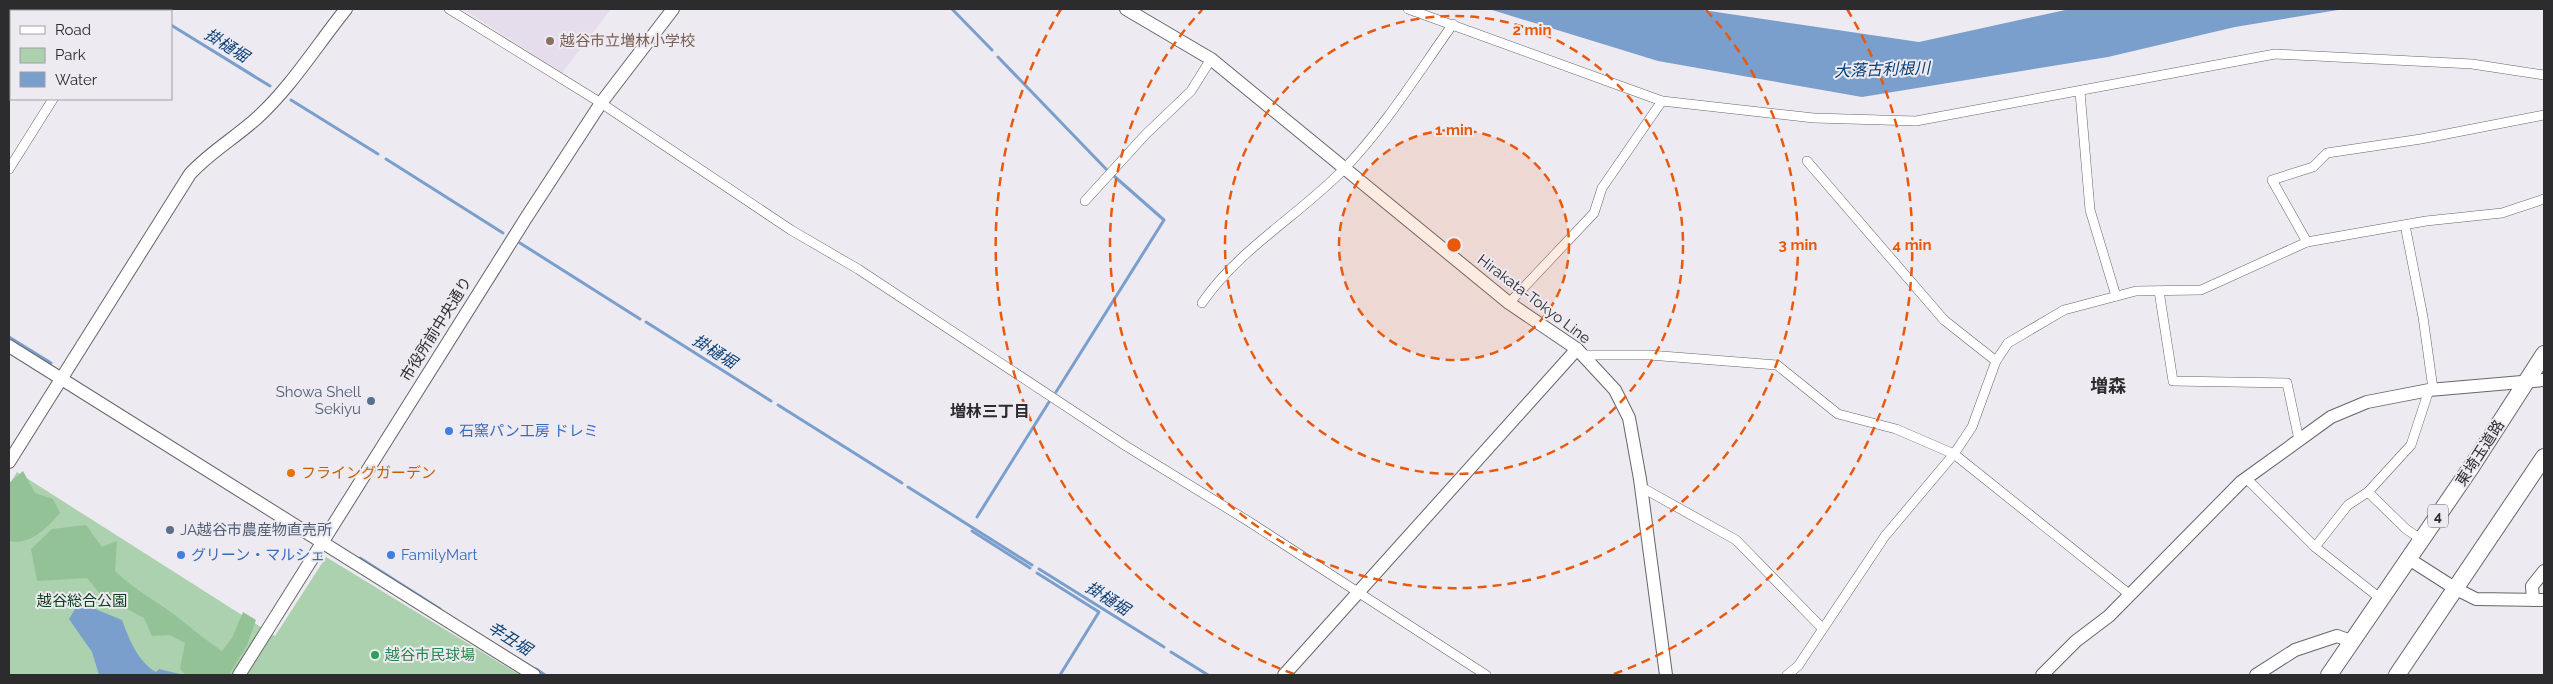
<svg xmlns="http://www.w3.org/2000/svg" width="2553" height="684" font-family="Raleway,'Noto Sans JP',sans-serif">
<rect width="100%" height="100%" fill="#eeeaf1"/>
<!-- built -->
<path fill="#e5ddeb" d="M 463,9 L 611,9 L 562,73 Z"/>
<!-- green -->
<path fill="#acd1ae" d="M 17,472 L 275,636 L 326,557 L 520,675 L 9,675 L 9,485 Z"/>
<!-- forest -->
<g fill="#93c297">
<path d="M 23,471 L 35,493 L 53,499 L 60,513 C 48,527 30,546 9,541 L 9,483 Z"/>
<path d="M 86,525 L 102,547 L 117,541 L 115,571 C 132,588 153,599 172,613 C 189,626 204,639 222,651 L 232,638 L 243,612 L 256,620 L 247,645 L 229,675 L 186,675 L 180,669 L 185,643 L 170,635 L 152,636 L 144,618 L 101,595 L 87,578 L 37,581 L 31,549 L 52,529 Z"/>
</g>
<!-- water -->
<g fill="#7a9fcd">
<path d="M 1489,9 L 1696,9 L 1919,42 L 2070,9 L 2344,9 L 2235,27 L 2108,57 L 1862,97 L 1658,61 Z"/>
<path d="M 88,606 L 122,620 C 129,639 138,662 156,672 L 159,669 L 184,675 L 99,675 L 92,652 L 69,619 L 75,609 Z"/>
</g>
<g fill="none" stroke-linecap="round" stroke-linejoin="round">
<!-- stream -->
<g stroke="#7a9fcd" stroke-width="3">
<path d="M 146,9 L 150,11"/>
<path d="M 952,9 L 992,50"/>
<path d="M 171,25 L 270,86"/>
<path d="M 998,57 L 1106,169"/>
<path d="M 291,100 L 378,154"/>
<path d="M 386,159 L 503,233"/>
<path d="M 520,243 L 640,319"/>
<path d="M 646,322 L 771,401"/>
<path d="M 9,337 L 51,363"/>
<path d="M 1056,392 L 1164,220 L 1114,176"/>
<path d="M 778,405 L 902,483"/>
<path d="M 908,487 L 1032,565"/>
<path d="M 977,517 L 1049,402"/>
<path d="M 972,531 L 1030,568"/>
<path d="M 360,558 L 440,609"/>
<path d="M 1039,569 L 1164,647"/>
<path d="M 1037,573 L 1099,612 L 1060,675"/>
<path d="M 1171,652 L 1208,675"/>
<path d="M 536,669 L 545,675"/>
</g>
<!-- street casing -->
<g stroke="#68656a" stroke-width="10">
<g id="street">
<path d="M 449,9 L 601,103 L 791,230 L 858,269 L 1126,446 L 1248,521 L 1486,675"/>
<path d="M 1408,9 L 1662,101 L 1814,118 L 1916,121 L 2275,54 L 2472,64 L 2544,75"/>
<path d="M 108,11 L 109,9"/>
<path d="M 2080,92 L 2090,210 L 2116,296"/>
<path d="M 1807,161 L 1944,320 L 1996,361"/>
<path d="M 9,169 L 53,99"/>
<path d="M 1085,201 L 1145,135 L 1191,91 L 1211,59"/>
<path d="M 2405,225 L 2423,317 L 2433,389"/>
<path d="M 2307,242 L 2272,180 L 2313,167 L 2327,153 L 2421,139 L 2544,115"/>
<path d="M 2159,291 L 2173,381 L 2287,383 L 2299,440"/>
<path d="M 1202,303 C 1239,249 1298,216 1343,170 C 1385,127 1418,73 1453,24"/>
<path d="M 1509,303 L 1594,213 L 1602,188 L 1662,101"/>
<path d="M 1583,355 L 1649,355 L 1777,365 L 1838,414 L 1896,429 L 1954,454 L 2129,594"/>
<path d="M 2246,478 L 2315,547 L 2381,599"/>
<path d="M 1641,487 L 1736,540 L 1822,628"/>
<path d="M 2368,492 L 2406,529 L 2422,540"/>
<path d="M 2315,547 L 2348,505 L 2368,492 L 2411,445 L 2429,390"/>
<path d="M 1787,675 L 1798,666 L 1885,536 L 1954,454 L 1972,427 L 1996,361 L 2008,343 L 2064,310 L 2136,291 L 2201,290 L 2307,242 L 2426,221 L 2502,213 L 2544,199"/>
</g>
</g>
<!-- secondary casing -->
<g stroke="#68656a" stroke-width="14">
<g id="secondary">
<path d="M 1126,9 L 1211,59 L 1509,303 L 1577,349 L 1615,390 L 1629,418 L 1640,479 L 1666,675"/>
<path d="M 9,346 L 534,675"/>
<path d="M 9,462 L 190,174 C 210,152 235,138 257,118 C 291,87 317,45 346,9"/>
<path d="M 2409,559 L 2456,589 L 2476,599 L 2544,600"/>
<path d="M 2533,600 L 2532,586 L 2544,571"/>
<path d="M 239,675 L 526,218 L 601,103 L 673,9"/>
<path d="M 1284,675 L 1577,349"/>
<path d="M 2042,675 L 2076,641 L 2109,616 L 2241,482 L 2331,417 L 2367,402 L 2429,390 L 2544,380"/>
<path d="M 2256,675 L 2295,650 L 2337,636 L 2351,641"/>
</g>
</g>
<!-- highway casing -->
<g stroke="#68656a" stroke-width="18">
<g id="highway">
<path d="M 2329,675 L 2472,466 L 2544,354"/>
<path d="M 2397,675 L 2544,457"/>
</g>
</g>
<!-- street -->
<use href="#street" stroke="#fff" stroke-width="9"/>
<!-- secondary -->
<use href="#secondary" stroke="#fff" stroke-width="12"/>
<!-- highway -->
<use href="#highway" stroke="#fff" stroke-width="16"/>
</g>
<!-- distance rings -->
<circle cx="1454" cy="245" r="115" fill="#e8590c" fill-opacity=".12"/>
<g fill="none" stroke="#e8590c" stroke-width="2.5" stroke-dasharray="9 6">
<circle cx="1454" cy="245" r="115"/>
<circle cx="1454" cy="245" r="229"/>
<path d="M1706 10A344 344 0 1 1 1202 10"/>
<path d="M1294 674A458 458 0 0 1 1061 9M1847 9A458 458 0 0 1 1614 674"/>
</g>
<!-- markers -->
<circle fill="#8d6e63" stroke="#eeeaf1" stroke-width="2" cx="550" cy="41" r="5"/>
<g fill="#5c6f8a" stroke="#eeeaf1" stroke-width="2">
<circle cx="371" cy="401" r="5"/>
<circle cx="170" cy="530" r="5"/>
</g>
<g fill="#3f7fe0" stroke="#eeeaf1" stroke-width="2">
<circle cx="449" cy="431" r="5"/>
<circle cx="181" cy="555" r="5"/>
<circle cx="391" cy="555" r="5"/>
</g>
<circle fill="#e8710a" stroke="#eeeaf1" stroke-width="2" cx="291" cy="473" r="5"/>
<circle fill="#2e9e5b" stroke="#eeeaf1" stroke-width="2" cx="375" cy="655" r="5"/>
<g text-anchor="middle" stroke-width="4" stroke-linejoin="round" paint-order="stroke">
<!-- shield labels -->
<rect fill="#eeeaf1" stroke="#666468" stroke-width="1" x="2428" y="504.5" width="20" height="23" rx="4"/>
<g font-size="14" font-weight="bold" fill="#2c2b2d">
<text x="2438" y="521">4</text>
</g>
<!-- education labels -->
<g font-size="15" fill="#785e54" stroke="#eeeaf1" text-anchor="start">
<text x="560" y="46">越谷市立増林小学校</text>
</g>
<!-- street labels -->
<g font-size="15" fill="#2c2b2d" stroke="#eeeaf1">
<text transform="translate(1534 299) rotate(37)" y="5">Hirakata-Tokyo Line</text>
<text transform="translate(436 329) rotate(-58)" y="5">市役所前中央通り</text>
<text transform="translate(2480 453) rotate(-57)" y="5">東埼玉道路</text>
</g>
<!-- service labels -->
<g font-size="15" fill="#4e5e75" stroke="#eeeaf1" text-anchor="end">
<text x="361" y="397">Showa Shell<tspan x="361" dy="17">Sekiyu</tspan></text>
<text x="180" y="535" text-anchor="start">JA越谷市農産物直売所</text>
</g>
<!-- shop labels -->
<g font-size="15" fill="#366cbe" stroke="#eeeaf1" text-anchor="start">
<text x="459" y="436">石窯パン工房 ドレミ</text>
<text x="191" y="560">グリーン・マルシェ</text>
<text x="401" y="560">FamilyMart</text>
</g>
<!-- food labels -->
<g font-size="15" fill="#c56008" stroke="#eeeaf1" text-anchor="start">
<text x="301" y="478">フライングガーデン</text>
</g>
<!-- park labels -->
<g font-size="15" fill="#093f16" stroke="#eeeaf1">
<text x="82" y="606">越谷総合公園</text>
</g>
<!-- leisure labels -->
<g font-size="15" fill="#27864d" stroke="#eeeaf1" text-anchor="start">
<text x="385" y="660">越谷市民球場</text>
</g>
<!-- water labels -->
<g font-size="16" font-style="italic" fill="#063f76" stroke="#eeeaf1">
<text transform="translate(227 45) rotate(32)" y="6">掛樋堀</text>
<text transform="translate(1882 69) rotate(-2)" y="6">大落古利根川</text>
<text transform="translate(715 351) rotate(32)" y="6">掛樋堀</text>
<text transform="translate(1108 598) rotate(32)" y="6">掛樋堀</text>
<text transform="translate(510 638) rotate(32)" y="6">辛丑堀</text>
</g>
<!-- neighbourhood labels -->
<g font-size="16" font-weight="bold" fill="#2c2b2d" stroke="#eeeaf1">
<text x="990" y="417">増林三丁目</text>
</g>
<!-- quarter labels -->
<g font-size="18" font-weight="bold" fill="#2c2b2d" stroke="#eeeaf1">
<text x="2108" y="392">増森</text>
</g>
</g>
<circle cx="1454" cy="245" r="8" fill="#e8590c" stroke="#eeeaf1" stroke-width="2.5"/>
<g font-size="15" text-anchor="middle" font-weight="bold" fill="#e8590c" stroke="#eeeaf1" stroke-width="4" stroke-linejoin="round" paint-order="stroke">
<text x="1532" y="35">2 min</text>
<text x="1454" y="135">1 min</text>
<text x="1798" y="250">3 min</text>
<text x="1912" y="250">4 min</text>
</g>
<!-- border -->
<rect width="2553" height="684" fill="none" stroke="#2c2b2d" stroke-width="20"/>
<!-- legend -->
<rect x="10" y="10" width="162" height="90" fill="#eeeaf1" stroke="#a09ea3"/>
<rect x="20" y="26" width="25" height="8" fill="#ffffff" stroke="#a09ea3"/>
<text x="55" y="35" font-size="15" fill="#2c2b2d">Road</text>
<rect x="20" y="48" width="25" height="15" fill="#acd1ae" stroke="#a09ea3"/>
<text x="55" y="60" font-size="15" fill="#2c2b2d">Park</text>
<rect x="20" y="72" width="25" height="15" fill="#7a9fcd" stroke="#a09ea3"/>
<text x="55" y="85" font-size="15" fill="#2c2b2d">Water</text>
</svg>
